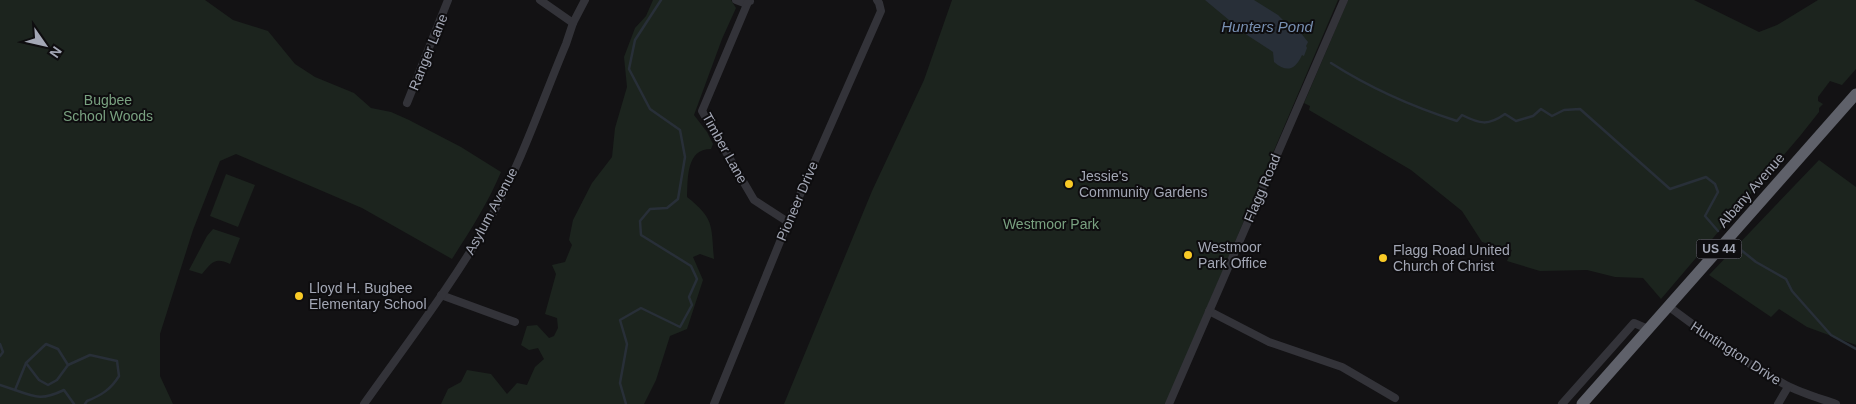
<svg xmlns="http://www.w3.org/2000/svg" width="1856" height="404" font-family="Helvetica,sans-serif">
<rect width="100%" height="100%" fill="#131214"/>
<!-- green -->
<g fill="#1c241e">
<path d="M 0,0 L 205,0 L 233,20 L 268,31 L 295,64 L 315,77 L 354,93 L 371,108 L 391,112 L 409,120 L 461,147 L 501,172 C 488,203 470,231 452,259 L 362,208 L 236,154 L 220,161 L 193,230 L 160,334 L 160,376 L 173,404 L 0,404 Z"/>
<path d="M 653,0 L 731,0 L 736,8 L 722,39 L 694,115 L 707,132 L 713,144 L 711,149 C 686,149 688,178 687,197 C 715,219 711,226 714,259 L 700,254 L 693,257 L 703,280 L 687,329 L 670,336 L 656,380 L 644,404 L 441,404 L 448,389 L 461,382 L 467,370 L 491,374 L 507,394 L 517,383 L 527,385 L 535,367 L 544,359 L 538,348 L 529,350 L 521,345 L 527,326 L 537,325 L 549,338 L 554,336 L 558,328 L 557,318 L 545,314 L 556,274 L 552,265 L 565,262 L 572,245 L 569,240 L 573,220 L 592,183 L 612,157 L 615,128 L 627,87 L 624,57 L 635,28 L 646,16 Z"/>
<path d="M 952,0 L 1338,0 L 1166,404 L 784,404 L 872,191 L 924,80 Z"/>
<path d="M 1348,0 L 1694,0 L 1759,32 L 1777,25 L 1818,0 L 1856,0 L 1856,69 L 1842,85 L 1830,81 L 1818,97 L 1818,101 L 1823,104 L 1819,108 L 1819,112 L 1800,136 L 1661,299 L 1643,278 L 1615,277 L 1587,270 L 1540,271 L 1507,261 L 1512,250 L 1482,242 L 1462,211 L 1411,170 L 1309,110 L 1310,106 L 1304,103 Z"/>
<path d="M 1819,160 L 1856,187 L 1856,345 L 1807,327 L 1779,309 L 1771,317 L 1709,275 Z"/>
<path d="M 226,174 L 255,185 L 238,227 L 210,216 Z"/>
<path d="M 213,229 L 240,238 L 230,264 C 215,257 212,262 202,274 L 189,270 L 207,236 Z"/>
</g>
<!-- water -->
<path fill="#282f38" d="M 1205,0 L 1254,0 L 1278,15 L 1289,26 L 1300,32 L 1308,42 L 1306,46 L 1307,48 L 1304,56 L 1302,55 C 1295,70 1287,73 1274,62 L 1273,52 L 1247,35 Z"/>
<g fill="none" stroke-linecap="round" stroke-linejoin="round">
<!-- stream -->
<g stroke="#282f38" stroke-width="2.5">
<path d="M 1331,63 C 1370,88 1413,107 1457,121 L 1462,115 C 1480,124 1488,126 1505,114 L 1516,121 L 1533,116 L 1541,109 L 1552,116 L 1564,110 L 1580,109 L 1670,189 L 1706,177 L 1715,184 L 1718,192 L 1705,216 L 1718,231"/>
<path d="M 1736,246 L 1756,262 L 1786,279 L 1792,291 L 1831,335 L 1856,349"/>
<path d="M 0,344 L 3,352 L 0,356"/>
<path d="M 26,363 L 39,380 L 48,385 L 57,380 L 68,365"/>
<path d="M 0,385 L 15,390 L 26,363 L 46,344 L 58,349 L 68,365 L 90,355 L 117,361 L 119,376 C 111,389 102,395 87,401 L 85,404"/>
<path d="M 15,390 C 37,398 43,400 64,390 L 74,404"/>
<path d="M 626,404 L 620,383 L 627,344 L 620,320 L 641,308 L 680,327 L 692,305 L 689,297 L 697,279 L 691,266 L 641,235 L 640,221 L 650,209 L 667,208 L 678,199 L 685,157 L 680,130 L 650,109 L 629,69 L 635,40 L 661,0"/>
</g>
<!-- minor -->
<g stroke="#333339" stroke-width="8">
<path d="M 540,0 L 573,23"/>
<path d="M 736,0 L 744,3 L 750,1"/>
<path d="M 748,2 L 702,111 L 754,200 L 788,222"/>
<path d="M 407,103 L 448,0"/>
<path d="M 441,295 L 515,322"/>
<path d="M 1668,306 C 1706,334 1744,363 1786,385 C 1801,393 1819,398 1836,404"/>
<path d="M 1209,311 L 1269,342 L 1342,367 L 1395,398"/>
<path d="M 364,404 C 408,342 455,281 492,215 C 522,161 542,101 566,44 L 573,23 L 585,0"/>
<path d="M 714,404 L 788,222 L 881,11 L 879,3 L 877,0"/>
<path d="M 1169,404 L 1344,0"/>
<path d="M 1562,404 L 1634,323 L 1648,329"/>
<path d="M 1778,404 L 1788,387"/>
</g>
<!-- highway -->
<path stroke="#5f616a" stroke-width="11" d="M 1582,404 L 1856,94"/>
</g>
<!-- markers -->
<g fill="#f9ca26" stroke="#0e0d0f" stroke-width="2">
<circle cx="1069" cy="184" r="5"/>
<circle cx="1188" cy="255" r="5"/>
<circle cx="1383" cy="258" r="5"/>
<circle cx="299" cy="296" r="5"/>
</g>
<g text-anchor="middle" stroke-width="4" stroke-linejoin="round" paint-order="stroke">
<!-- shield labels -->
<rect fill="#0e0d0f" stroke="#767983" stroke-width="1" x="1696.5" y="239.5" width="45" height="19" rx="4"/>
<g font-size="12" font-weight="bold" fill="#a3a7b5">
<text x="1719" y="253">US 44</text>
</g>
<!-- street labels -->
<g font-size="14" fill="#a3a7b5" stroke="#0e0d0f">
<text transform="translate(428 52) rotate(-68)" y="5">Ranger Lane</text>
<text transform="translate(725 148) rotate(61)" y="5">Timber Lane</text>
<text transform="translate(1262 188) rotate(-67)" y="5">Flagg Road</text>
<text transform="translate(1751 190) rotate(-49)" y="5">Albany Avenue</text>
<text transform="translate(797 201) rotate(-67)" y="5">Pioneer Drive</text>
<text transform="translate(491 211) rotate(-62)" y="5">Asylum Avenue</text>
<text transform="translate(1736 353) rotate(33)" y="5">Huntington Drive</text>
</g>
<!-- park labels -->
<g font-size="14" fill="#79a180" stroke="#0e0d0f">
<text x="108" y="105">Bugbee<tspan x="108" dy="16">School Woods</tspan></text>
<text x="1051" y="229">Westmoor Park</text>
</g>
<!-- poi labels -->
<g font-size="14" fill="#a3a7b5" stroke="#0e0d0f" text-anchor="start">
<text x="1079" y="181">Jessie's<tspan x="1079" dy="16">Community Gardens</tspan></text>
<text x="1198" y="252">Westmoor<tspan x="1198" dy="16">Park Office</tspan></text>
<text x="1393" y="255">Flagg Road United<tspan x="1393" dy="16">Church of Christ</tspan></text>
<text x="309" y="293">Lloyd H. Bugbee<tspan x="309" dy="16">Elementary School</tspan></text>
</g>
<!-- water labels -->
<g font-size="15" font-style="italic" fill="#7890b2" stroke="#0e0d0f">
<text x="1267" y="32">Hunters Pond</text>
</g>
</g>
<!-- north arrow -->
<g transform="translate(45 45) rotate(124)" stroke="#0e0d0f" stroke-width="4" paint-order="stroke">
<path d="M0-4L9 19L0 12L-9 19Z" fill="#a3a7b5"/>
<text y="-8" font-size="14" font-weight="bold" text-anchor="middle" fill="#a3a7b5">N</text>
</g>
</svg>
